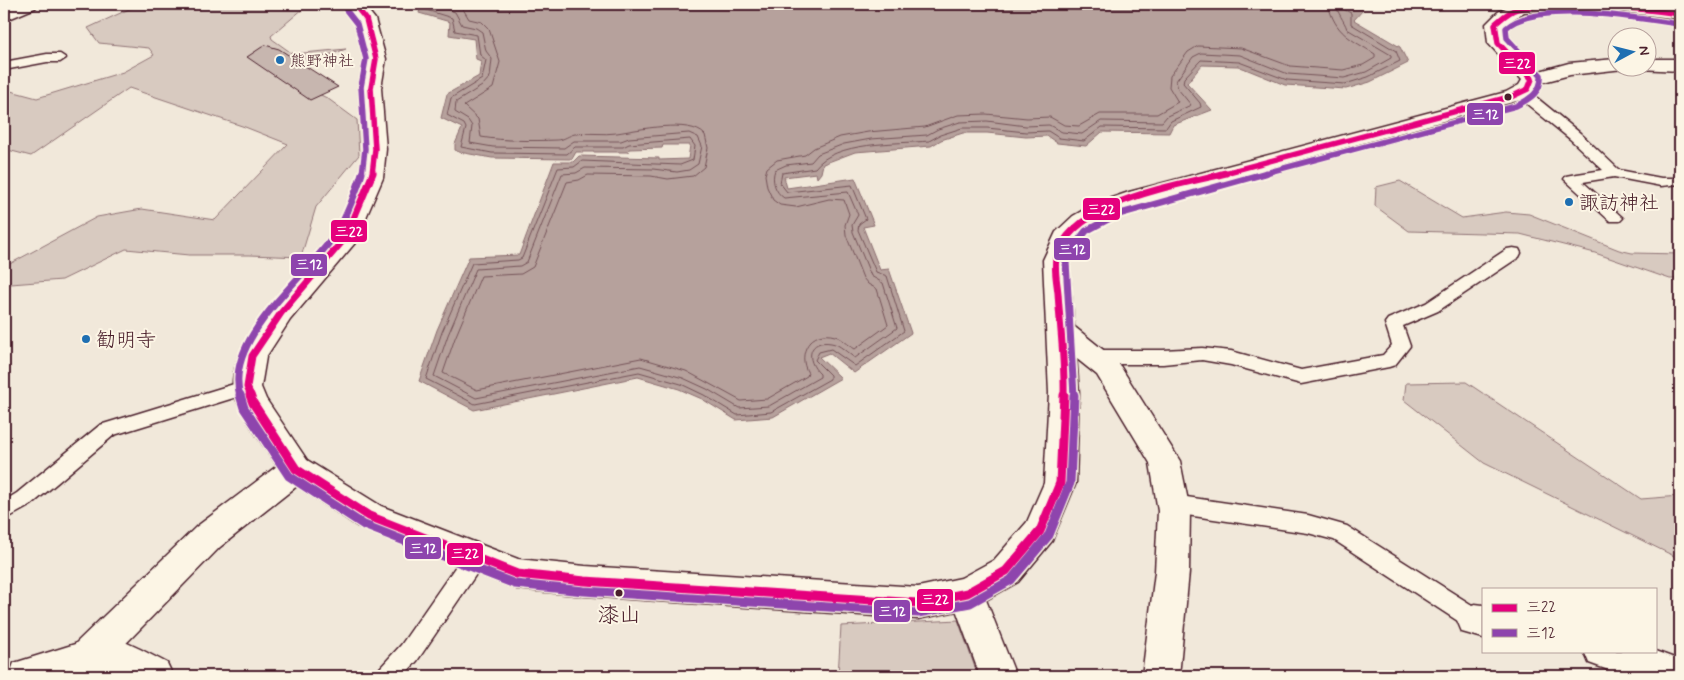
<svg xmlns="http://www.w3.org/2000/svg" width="1684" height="680" font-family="Mynerve,'Klee One',sans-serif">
<rect width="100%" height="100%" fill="#f1e8da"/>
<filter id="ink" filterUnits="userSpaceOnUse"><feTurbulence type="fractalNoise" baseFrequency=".02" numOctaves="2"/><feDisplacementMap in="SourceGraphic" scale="10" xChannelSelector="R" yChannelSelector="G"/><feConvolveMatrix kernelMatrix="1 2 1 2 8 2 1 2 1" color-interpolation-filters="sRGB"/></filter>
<g filter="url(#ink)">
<!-- green -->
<g fill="#d8cac0" stroke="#917476">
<path d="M 140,4 L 293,4 L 304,8 L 271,36 L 272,39 L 293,54 L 346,49 L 276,74 L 327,98 L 357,120 L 359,155 L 316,207 L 301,257 L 250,255 L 189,255 L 126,249 L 62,280 L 11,284 L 5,280 L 4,267 L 97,217 L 142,209 L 215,220 L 288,144 L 245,127 L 129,88 L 31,156 L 4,149 L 4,92 L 7,90 L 37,98 L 123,72 L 154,55 L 149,48 L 99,43 L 88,28 Z"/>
<path d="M 1400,181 L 1462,218 L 1506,212 L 1529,214 L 1619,250 L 1632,253 L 1680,254 L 1680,279 L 1670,279 L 1595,253 L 1520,234 L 1409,231 L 1375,206 L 1376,187 Z"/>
<path d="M 1466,382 L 1641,499 L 1680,496 L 1680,559 L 1484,463 L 1404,400 L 1406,383 Z"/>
<path d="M 958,620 L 978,676 L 838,676 L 841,626 Z"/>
</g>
<!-- water -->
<path fill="#b6a19c" stroke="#8b6d6f" d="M 421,4 L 1340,4 L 1363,10 L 1354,20 L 1400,47 L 1408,63 L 1370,82 L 1346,89 L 1285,85 L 1238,66 L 1202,65 L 1187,83 L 1212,110 L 1173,125 L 1169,133 L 1102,132 L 1086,146 L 1057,143 L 1047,136 L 1026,137 L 987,133 L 963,133 L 941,140 L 931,146 L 855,152 L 823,164 L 821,173 L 817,178 L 816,173 L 784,177 L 787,188 L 855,178 L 874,225 L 863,227 L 880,270 L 889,269 L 911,333 L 854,373 L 829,353 L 819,357 L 841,378 L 773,417 L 736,420 L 702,399 L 679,389 L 638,377 L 474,410 L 419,381 L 437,330 L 469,257 L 519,255 L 554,162 L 573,162 L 579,156 L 659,158 L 659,160 L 688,159 L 690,145 L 663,145 L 662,148 L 629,149 L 628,152 L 576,152 L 572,159 L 492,158 L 459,152 L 455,150 L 455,144 L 462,128 L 441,118 L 447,94 L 479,76 L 481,61 L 476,59 L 474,39 L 449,35 L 450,22 L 419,13 Z"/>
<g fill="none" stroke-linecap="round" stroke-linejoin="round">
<!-- shore -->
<g stroke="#755358" stroke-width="1">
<path d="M 425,4 L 426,10 L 452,18 L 455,31 L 477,35 L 480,55 L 486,60 L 482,79 L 451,98 L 447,115 L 464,124 L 466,128 L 461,147 L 492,153 L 567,154 L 575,147 L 623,147 L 629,144 L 690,139 L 695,146 L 693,160 L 680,165 L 582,161 L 574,167 L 558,168 L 522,258 L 518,260 L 472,263 L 442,332 L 426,379 L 475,404 L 639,372 L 681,384 L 704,395 L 737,415 L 771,412 L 830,379 L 830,375 L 815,360 L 819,352 L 831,349 L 855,366 L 904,331 L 887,276 L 876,272 L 858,230 L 859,224 L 866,219 L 852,185 L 787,192 L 780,183 L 782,173 L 815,168 C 835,141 897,144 929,141 L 940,135 L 962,128 L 987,128 L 1026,132 L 1048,131 L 1059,138 L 1084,141 L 1102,127 L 1166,128 L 1171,121 L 1201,107 L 1200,103 L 1183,83 L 1184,78 L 1201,60 L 1239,62 L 1287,80 L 1345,84 L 1368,77 L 1400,61 L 1396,51 L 1351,24 L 1351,13 L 1343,9 L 1342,4"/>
<path d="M 431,4 L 455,12 L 462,25 L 476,28 L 482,32 L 486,51 L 492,59 L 490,77 L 482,86 L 456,102 L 455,112 L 468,120 L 472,126 L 470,143 L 493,147 L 564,148 L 574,141 L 621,141 L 629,138 L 689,133 L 698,137 L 702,146 L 698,164 L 689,170 L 677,172 L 653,169 L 585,168 L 576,173 L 562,174 L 527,262 L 520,266 L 476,269 L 448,335 L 434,376 L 476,398 L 640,366 L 683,378 L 707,389 L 739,408 L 769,406 L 820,377 L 820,374 C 804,359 809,339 831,343 C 840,344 847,353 855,358 L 897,328 L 883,283 L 871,276 L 853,232 L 852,225 L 858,215 L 848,192 L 784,198 C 775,192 771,180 775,170 L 786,165 L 811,162 L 818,154 L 844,144 L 871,139 L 927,135 L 938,129 L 960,122 L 987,121 L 1026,126 L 1049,125 L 1062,132 L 1082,134 L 1101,121 L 1162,122 L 1167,116 L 1191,105 L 1178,89 L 1176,81 L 1193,57 L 1201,53 L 1240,55 L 1288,74 L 1344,78 L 1366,72 L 1391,58 L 1391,55 L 1347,29 C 1344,20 1337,13 1336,4"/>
<path d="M 455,4 L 463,9 L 469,19 L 482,22 L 489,29 L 500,62 L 493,88 L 464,106 L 478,119 L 481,137 C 505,141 532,141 557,140 C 564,140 569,135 575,134 C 589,132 603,135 617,133 C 637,130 690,118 705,135 L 708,148 L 704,167 L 693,176 L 668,179 L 651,176 L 588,175 L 579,180 L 567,182 L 533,267 L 521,274 L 481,276 L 455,338 L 443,373 L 477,390 L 641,358 L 686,371 L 741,401 L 767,399 L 807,376 L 808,373 C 796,353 811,329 835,336 C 842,338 848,345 855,349 L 888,325 L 877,289 L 868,284 L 863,278 L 846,235 L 845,225 L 849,214 L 844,200 L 829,199 L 796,207 L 780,205 L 773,200 L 767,187 L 765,175 L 767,168 L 777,160 L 805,155 L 814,148 L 840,137 L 868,132 L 925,127 L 958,115 L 986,114 L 1027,118 L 1050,117 L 1064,125 L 1079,126 L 1100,114 L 1157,114 L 1178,102 L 1169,87 L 1170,76 L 1188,52 L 1198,46 L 1241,48 L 1290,66 L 1343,70 L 1363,65 L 1375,58 L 1375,54 C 1351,39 1335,34 1328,4"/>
</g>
</g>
<!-- building -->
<path fill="#c7b6af" stroke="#4a1f2b" d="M 265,45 L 279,49 L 338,87 L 310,100 L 247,57 Z"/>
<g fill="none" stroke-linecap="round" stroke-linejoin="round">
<!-- lane casing -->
<g stroke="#4a1f2b" stroke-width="3">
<g id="lane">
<path d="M 47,54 L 60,54 L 66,58 L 60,62 L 47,62 L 4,70 L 4,62 Z"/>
<path d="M 1521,88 L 1526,89 L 1580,133 L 1619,170 L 1661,178 L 1680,178 L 1680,184 L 1661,186 L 1614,177 L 1583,182 L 1623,218 L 1620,221 L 1610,221 L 1564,179 L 1566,176 L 1571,175 L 1603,170 L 1570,139 L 1516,95 L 1515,92 L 1516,89 Z"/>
<path d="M 1513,248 L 1519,249 L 1521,253 L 1519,257 L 1438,311 L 1403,326 L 1410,346 L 1395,365 L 1389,367 L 1301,384 L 1231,365 L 1202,360 L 1163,364 L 1094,364 L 1088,362 L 1085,357 L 1088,352 L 1094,350 L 1163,350 L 1202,348 L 1231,351 L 1301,370 L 1383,355 L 1392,345 L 1385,323 L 1388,319 L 1426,303 L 1507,249 Z"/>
<path d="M 247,380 L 253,382 L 256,387 L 253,392 L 114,435 L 31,505 L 4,520 L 4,501 L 17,493 L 100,425 Z"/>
<path d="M 1173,495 L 1308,515 L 1347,526 L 1483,612 L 1483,628 L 1475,630 L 1467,627 L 1334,540 L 1308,533 L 1173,513 L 1166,510 L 1163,504 L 1166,498 Z"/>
<path d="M 475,548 L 483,550 L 486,557 L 483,564 L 417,661 L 403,676 L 376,676 L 380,668 L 401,645 L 467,550 Z"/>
</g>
</g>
<!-- street casing -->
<g stroke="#4a1f2b" stroke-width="3">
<g id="street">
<path d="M 15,4 L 38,4 L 35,8 L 4,21 L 4,9 Z"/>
<path d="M 1616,59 L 1616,68 L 1624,68 L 1623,69 L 1570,75 L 1532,85 L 1525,83 L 1522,79 L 1525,75 L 1569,63 Z"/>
<path d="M 1646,59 L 1680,59 L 1680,71 L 1639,69 L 1638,68 L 1646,68 Z"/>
<path d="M 1061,321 L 1071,324 L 1117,361 L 1180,461 L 1190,511 L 1189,572 L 1179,676 L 1142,676 L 1155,572 L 1158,511 L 1150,463 L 1097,375 L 1051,338 L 1047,331 L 1051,324 Z"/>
<path d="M 967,577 L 979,582 L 1016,676 L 980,676 L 950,593 L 955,582 Z"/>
<path d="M 1475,604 L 1483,605 L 1483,638 L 1462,632 L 1457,620 L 1462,608 Z"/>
<path d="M 86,641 L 127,643 L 140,649 L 167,663 L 173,676 L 85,676 L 73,671 L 68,659 L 73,647 Z"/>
<path d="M 1584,651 L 1655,651 L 1680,660 L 1680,676 L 1625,676 L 1589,663 Z"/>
</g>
</g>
<!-- secondary casing -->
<g stroke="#4a1f2b" stroke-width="3">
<path id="secondary" d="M 345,4 L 363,4 L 375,19 L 386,59 L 381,88 L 386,149 L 383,178 L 355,243 L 290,320 L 266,357 L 261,387 L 266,399 L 307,460 L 381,506 L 518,559 L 585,566 L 918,587 L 961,578 L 994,560 L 1027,522 L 1044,483 L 1049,393 L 1043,260 L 1056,232 L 1073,216 L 1094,204 L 1129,192 L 1506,92 L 1519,85 L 1522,80 L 1488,43 L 1486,24 L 1498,12 L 1513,4 L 1645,4 L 1680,9 L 1680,19 L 1623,12 L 1560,10 L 1524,12 L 1504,25 L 1507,42 L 1542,79 L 1535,93 L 1520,100 L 1146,202 C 1122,210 1089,219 1075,242 C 1072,247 1071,254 1069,260 L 1079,393 L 1076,483 L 1056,531 L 1052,541 L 1018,582 L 979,604 L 967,609 L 918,619 L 585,596 L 517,589 L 357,526 L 297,486 L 220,547 L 99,671 L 87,676 L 9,676 L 14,663 L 75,644 L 196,527 L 277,466 C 266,448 234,406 233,387 C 232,376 237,358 242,349 L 272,306 L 335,234 L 361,178 L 364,149 L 361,88 L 366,59 L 357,20 Z"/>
</g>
<!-- lane -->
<use href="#lane" fill="#fcf5e5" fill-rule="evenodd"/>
<!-- street -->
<use href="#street" fill="#fcf5e5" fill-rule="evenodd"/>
<!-- secondary -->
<use href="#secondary" fill="#fcf5e5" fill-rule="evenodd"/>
<!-- bus-1-far2 casing -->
<g stroke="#fcf5e5" stroke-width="8">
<g id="bus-1-far2">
<path d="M 354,4 L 366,19 L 376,59 L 371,88 L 375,149 L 372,174"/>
<path d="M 1221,174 L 1513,96 L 1528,89 L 1532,79 L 1498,43 L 1495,24 C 1502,18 1509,11 1517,9 C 1559,0 1636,8 1680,14"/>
</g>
</g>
<!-- bus-1-far1 casing -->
<g stroke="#fcf5e5" stroke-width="11">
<g id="bus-1-far1">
<path d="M 251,396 L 247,387 L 252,356 L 281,313 L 346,237 L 373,173"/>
<path d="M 1064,396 C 1065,362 1060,327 1058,293 C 1057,283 1054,269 1056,259 C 1070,201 1176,186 1226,173"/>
</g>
</g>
<!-- bus-1 casing -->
<g stroke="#fcf5e5" stroke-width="12">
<path id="bus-1" d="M 250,395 L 253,403 L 296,469 L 369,516 L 517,574 L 585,581 L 918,603 L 967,593 L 1006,571 L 1040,531 L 1060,483 L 1064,395"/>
</g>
<!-- bus-2-far2 casing -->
<g stroke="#fcf5e5" stroke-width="8">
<g id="bus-2-far2">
<path d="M 346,10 L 357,24 L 366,59 L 361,87 L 365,149 L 362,174"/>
<path d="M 1262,174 L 1516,106 C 1530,99 1542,92 1541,75 L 1507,38 L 1506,28 C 1537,0 1638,18 1679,24"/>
</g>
</g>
<!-- bus-2-far1 casing -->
<g stroke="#fcf5e5" stroke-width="11">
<g id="bus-2-far1">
<path d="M 240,396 C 223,338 308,276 337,232 C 345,220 358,187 362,173"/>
<path d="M 1074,396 L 1066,262 L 1072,249 L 1086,231 L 1116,215 L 1266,173"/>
</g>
</g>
<!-- bus-2 casing -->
<g stroke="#fcf5e5" stroke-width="12">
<path id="bus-2" d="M 240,395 L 244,408 L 289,476 L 364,525 L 515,584 L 584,591 L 918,613 L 970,603 L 1011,580 L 1049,535 L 1070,483 L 1074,395"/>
</g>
<!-- bus-1-far2 -->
<use href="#bus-1-far2" stroke="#e5007d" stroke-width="5.5"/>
<!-- bus-1-far1 -->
<use href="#bus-1-far1" stroke="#e5007d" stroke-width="7"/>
<!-- bus-1 -->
<use href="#bus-1" stroke="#e5007d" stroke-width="9"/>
<!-- bus-2-far2 -->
<use href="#bus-2-far2" stroke="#8e44ad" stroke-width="5.5"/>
<!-- bus-2-far1 -->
<use href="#bus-2-far1" stroke="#8e44ad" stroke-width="7"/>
<!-- bus-2 -->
<use href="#bus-2" stroke="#8e44ad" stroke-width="9"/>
</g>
</g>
<!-- markers -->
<g fill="#1f6fb2" stroke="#fcf5e5" stroke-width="2">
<circle cx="280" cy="60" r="5"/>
<circle cx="1569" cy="202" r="5"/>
<circle cx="86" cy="339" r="5"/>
</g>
<g fill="#4a1f2b" stroke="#fcf5e5" stroke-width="2">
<circle cx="1508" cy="97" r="4.5"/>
<circle cx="619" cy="593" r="4.5"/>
</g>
<g text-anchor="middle" stroke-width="4" stroke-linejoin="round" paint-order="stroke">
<!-- far-poi labels -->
<g font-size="16" fill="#4a1f2b" stroke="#fcf5e5" text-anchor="start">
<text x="290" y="66">熊野神社</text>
</g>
<!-- poi labels -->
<g font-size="20" fill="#4a1f2b" stroke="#fcf5e5" text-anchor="start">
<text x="1579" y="209">諏訪神社</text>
<text x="96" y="346">勧明寺</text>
</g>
<!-- near-bus labels -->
<g font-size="22" fill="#4a1f2b" stroke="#fcf5e5">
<text x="619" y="622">漆山</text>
</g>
</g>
<g stroke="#fcf5e5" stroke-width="2">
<rect x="1498" y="51" width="38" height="24" rx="5" fill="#e5007d"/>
<rect x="1466" y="102" width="38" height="24" rx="5" fill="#8e44ad"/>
<rect x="1082" y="197" width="39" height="24" rx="5" fill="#e5007d"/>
<rect x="330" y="219" width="38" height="24" rx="5" fill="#e5007d"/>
<rect x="1053" y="237" width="38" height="24" rx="5" fill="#8e44ad"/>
<rect x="290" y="253" width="38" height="24" rx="5" fill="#8e44ad"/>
<rect x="404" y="536" width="38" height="24" rx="5" fill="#8e44ad"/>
<rect x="446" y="542" width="38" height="24" rx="5" fill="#e5007d"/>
<rect x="916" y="588" width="38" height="24" rx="5" fill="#e5007d"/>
<rect x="873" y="599" width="38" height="24" rx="5" fill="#8e44ad"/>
</g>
<g font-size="14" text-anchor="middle" font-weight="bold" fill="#fff">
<text x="1517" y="68">三22</text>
<text x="1485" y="119">三12</text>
<text x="1101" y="214">三22</text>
<text x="349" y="236">三22</text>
<text x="1072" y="254">三12</text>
<text x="309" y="269">三12</text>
<text x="423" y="553">三12</text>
<text x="465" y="558">三22</text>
<text x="935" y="604">三22</text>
<text x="892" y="616">三12</text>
</g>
<!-- margin -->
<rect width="1684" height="680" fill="none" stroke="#fcf5e5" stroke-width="20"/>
<rect x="10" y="10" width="1664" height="660" fill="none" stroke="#4a1f2b" stroke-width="2" filter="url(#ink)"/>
<!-- legend -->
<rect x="1482" y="588" width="175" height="65" fill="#fcf5e5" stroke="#b59f9b"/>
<rect x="1492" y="604" width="25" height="8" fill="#e5007d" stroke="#b59f9b"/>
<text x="1526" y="612" font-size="15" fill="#4a1f2b">三22</text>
<rect x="1492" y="629" width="25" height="8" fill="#8e44ad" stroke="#b59f9b"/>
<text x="1526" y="638" font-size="15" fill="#4a1f2b">三12</text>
<!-- north arrow -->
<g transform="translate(1632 52) rotate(83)"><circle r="24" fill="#fcf5e5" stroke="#b59f9b"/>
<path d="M0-4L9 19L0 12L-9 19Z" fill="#1f6fb2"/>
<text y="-8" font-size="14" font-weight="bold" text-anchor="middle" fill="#4a1f2b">N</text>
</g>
</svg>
